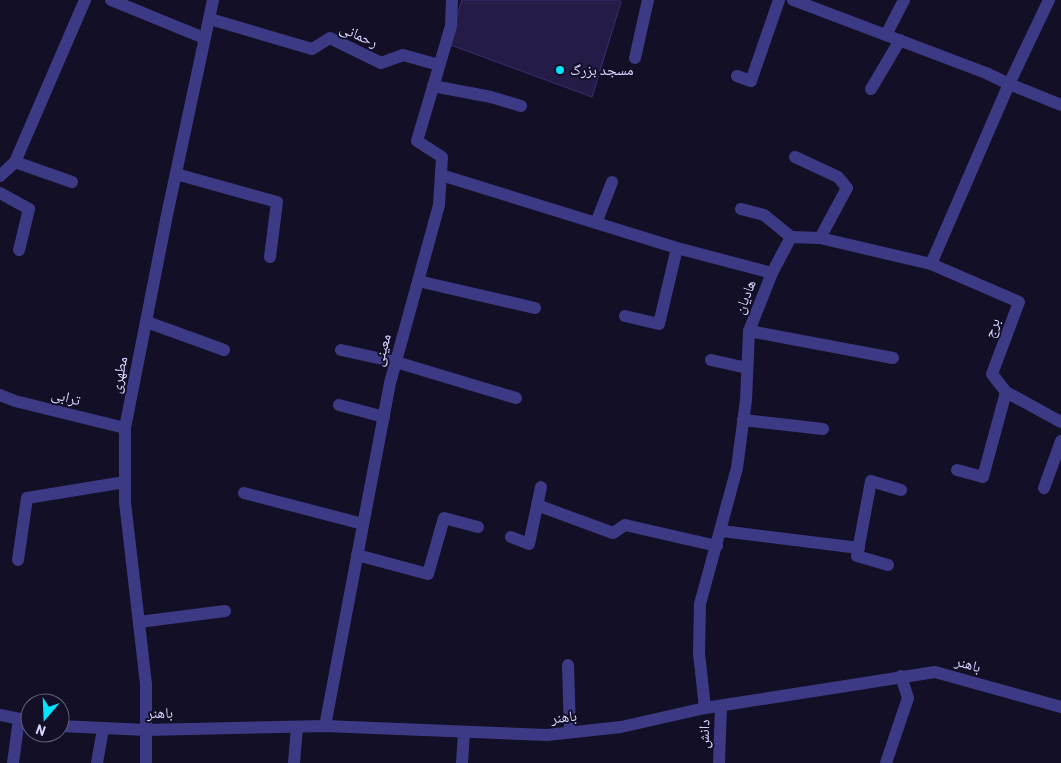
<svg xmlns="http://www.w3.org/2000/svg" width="1061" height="763" font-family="Barlow,'Noto Naskh Arabic',sans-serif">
<rect width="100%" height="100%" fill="#130f26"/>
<!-- building -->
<path fill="#241b47" stroke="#3b2d73" d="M 462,0 L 618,0 L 621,2 L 592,97 L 448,44 Z"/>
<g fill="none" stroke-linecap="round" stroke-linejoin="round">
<!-- minor -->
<g stroke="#3d3a85" stroke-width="12">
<path d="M 111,0 L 204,38"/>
<path d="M 793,0 L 986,73 L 1009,84 L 1061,105"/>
<path d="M 210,19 L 312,49 L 330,38 L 381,63 L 403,55 L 439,65"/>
<path d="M 886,35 L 904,0"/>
<path d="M 635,58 L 648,0"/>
<path d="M 737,76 L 751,81 L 779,0"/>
<path d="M 433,86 L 491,97 L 521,106"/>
<path d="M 871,89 L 900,40"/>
<path d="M 795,157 L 838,177 L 847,188 L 820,238"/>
<path d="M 15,162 L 72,182"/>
<path d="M 176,174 L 277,202 L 270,257"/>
<path d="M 441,175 L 677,248 L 772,273"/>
<path d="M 0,176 L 15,162 L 85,0"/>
<path d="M 0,193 L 29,209 L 19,250"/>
<path d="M 741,209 L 764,215 L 791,237"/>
<path d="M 596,223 L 612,182"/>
<path d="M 931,264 L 1019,302 L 992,374 L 1006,392 L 1061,422"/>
<path d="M 418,281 L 535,308"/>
<path d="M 625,316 L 659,324 L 677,248"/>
<path d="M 147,322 L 224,350"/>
<path d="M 749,331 L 893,358"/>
<path d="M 341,350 L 396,362 L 516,398"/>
<path d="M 711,360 L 747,368"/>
<path d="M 0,395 L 15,401 L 125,428"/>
<path d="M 339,405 L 384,417"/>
<path d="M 743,420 L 823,429"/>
<path d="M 957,470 L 983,477 L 1006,392"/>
<path d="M 1044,488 L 1061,441"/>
<path d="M 244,493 L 363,524"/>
<path d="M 537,505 L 613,533 L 625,525 L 717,546"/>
<path d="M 722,531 L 859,548"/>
<path d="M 511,537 L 529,544 L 541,487"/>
<path d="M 357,555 L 428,574 L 444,518 L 478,527"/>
<path d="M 18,560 L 27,498 L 125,482"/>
<path d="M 888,565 L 857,556 L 871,481 L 901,490"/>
<path d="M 139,622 L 225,611"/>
<path d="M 568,665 L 570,732"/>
<path d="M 705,708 L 699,653 L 700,604 L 737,468 L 746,400 L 749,331 L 772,273 L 791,237 L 820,238 L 931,264 L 1009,84 L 1049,0"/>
<path d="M 0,715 L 30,721"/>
<path d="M 60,726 L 146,730 L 325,726 L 547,735 L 621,727 L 705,708 L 935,672 L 1061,707"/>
<path d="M 325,726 L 390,383 L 439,205 L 442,157 L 417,141 L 451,26 L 452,0"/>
<path d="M 13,763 L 19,719"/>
<path d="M 97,763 L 103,729"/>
<path d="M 146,763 L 146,684 L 125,502 L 125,428 L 167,215 L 213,0"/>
<path d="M 294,763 L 297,727"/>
<path d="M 462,763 L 464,732"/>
<path d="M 719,763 L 721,706"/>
<path d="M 886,763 L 908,698 L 901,676"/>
</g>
</g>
<!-- markers -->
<circle fill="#00e5ff" stroke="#130f26" stroke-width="2" cx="560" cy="70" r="5"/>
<g text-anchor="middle" stroke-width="4" stroke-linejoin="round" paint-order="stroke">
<!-- street labels -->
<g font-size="15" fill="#d9d4ff" stroke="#130f26">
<text transform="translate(359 35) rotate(24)" y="5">رحمانی</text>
<text transform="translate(745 297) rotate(-69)" y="5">هادیان</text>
<text transform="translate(992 328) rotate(-70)" y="5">برج</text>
<text transform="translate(382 350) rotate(-75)" y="5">معینی</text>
<text transform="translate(119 375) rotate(-79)" y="5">مطهری</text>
<text transform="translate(66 397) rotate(14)" y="5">ترابی</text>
<text transform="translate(968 664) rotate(16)" y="5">باهنر</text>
<text transform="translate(160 713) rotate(-1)" y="5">باهنر</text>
<text transform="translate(564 717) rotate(-6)" y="5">باهنر</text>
<text transform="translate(704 734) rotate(-88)" y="5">دانش</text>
</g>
<!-- poi labels -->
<g font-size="15" fill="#d9d4ff" stroke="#130f26" text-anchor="start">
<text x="570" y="75">مسجد بزرگ</text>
</g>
</g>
<!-- north arrow -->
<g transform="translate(45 718) rotate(199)"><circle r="24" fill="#130f26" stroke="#625e7d"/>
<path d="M0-4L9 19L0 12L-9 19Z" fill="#00e5ff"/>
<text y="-8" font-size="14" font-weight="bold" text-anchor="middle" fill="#d9d4ff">N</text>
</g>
</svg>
